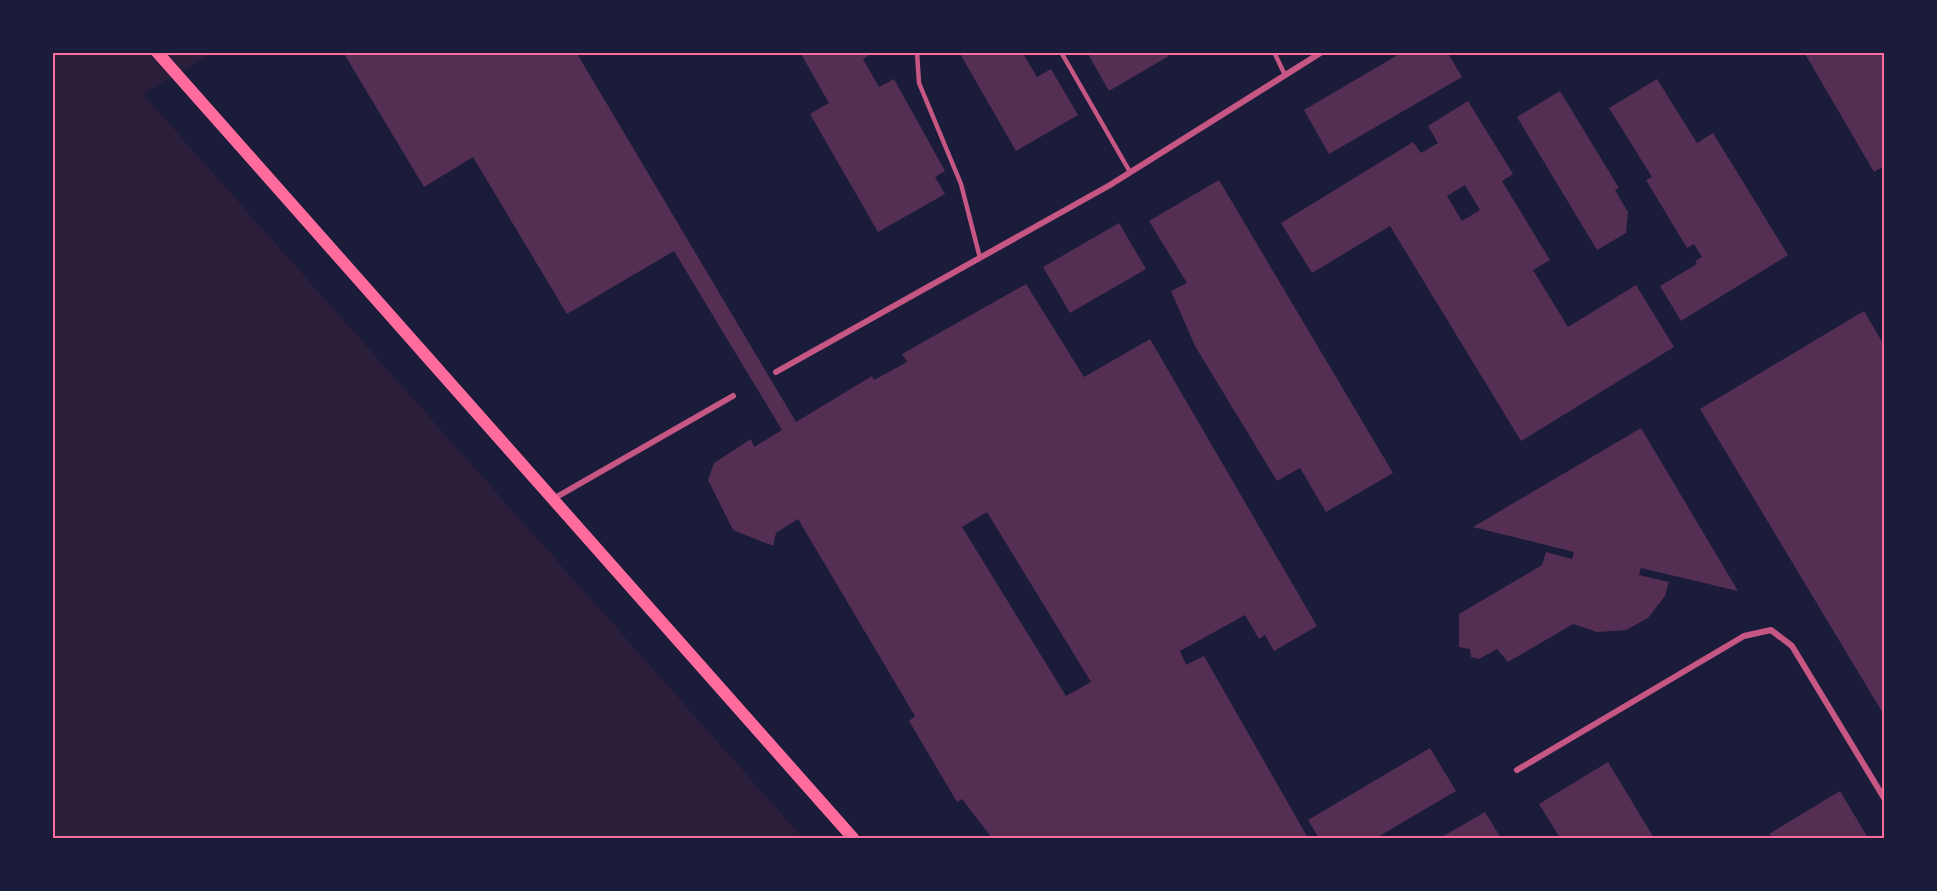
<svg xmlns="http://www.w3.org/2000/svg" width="1937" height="891" font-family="'Archivo Narrow',sans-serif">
<rect width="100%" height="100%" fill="#1b1b3a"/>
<!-- green -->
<path fill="#2a1e3b" d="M 52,53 L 213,53 L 143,94 L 803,838 L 53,838 Z"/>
<!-- building -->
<g fill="#542f53" fill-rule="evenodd">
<path d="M 343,52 L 576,52 L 796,422 L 872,376 L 874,380 L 907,362 L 902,354 L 1026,284 L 1084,377 L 1150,339 L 1317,626 L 1274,651 L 1265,635 L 1259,639 L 1245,615 L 1180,651 L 1186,665 L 1204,656 L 1308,838 L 992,838 L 962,799 L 957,802 L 909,721 L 915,716 L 798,519 L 776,533 L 773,546 L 733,530 L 708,480 L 714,463 L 751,439 L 754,447 L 782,430 L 674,251 L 567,314 L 473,157 L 424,187 ZM 987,512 L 1091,682 L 1066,696 L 962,527 Z"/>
<path d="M 800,52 L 874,52 L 863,59 L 879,87 L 894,79 L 945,171 L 935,177 L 945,194 L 878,232 L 810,114 L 829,103 Z"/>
<path d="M 959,52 L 1022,52 L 1037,77 L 1051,69 L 1078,115 L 1016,151 Z"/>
<path d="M 1087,52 L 1167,52 L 1169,56 L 1109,91 Z"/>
<path d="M 1403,52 L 1447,52 L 1462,77 L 1329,154 L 1304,110 Z"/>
<path d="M 1804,52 L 1884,52 L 1884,166 L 1874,172 Z"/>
<path d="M 1657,79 L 1697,143 L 1713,133 L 1788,255 L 1681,321 L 1660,286 L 1697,264 L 1695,261 L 1702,257 L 1694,244 L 1687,248 L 1646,180 L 1652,177 L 1609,108 Z"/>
<path d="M 1560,91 L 1619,188 L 1615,190 L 1628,212 L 1626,233 L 1597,250 L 1517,117 Z"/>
<path d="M 1468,101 L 1513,174 L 1502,181 L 1550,260 L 1533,270 L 1568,327 L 1636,285 L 1674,347 L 1521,441 L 1390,226 L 1312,273 L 1281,223 L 1413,142 L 1421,153 L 1438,143 L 1428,126 ZM 1465,185 L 1480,210 L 1462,221 L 1447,196 Z"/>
<path d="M 1219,180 L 1393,473 L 1326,512 L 1300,468 L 1277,481 L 1195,346 L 1171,291 L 1187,283 L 1149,221 Z"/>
<path d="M 1119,223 L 1146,269 L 1070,313 L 1043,267 Z"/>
<path d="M 1864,311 L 1884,345 L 1884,715 L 1700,409 Z"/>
<path d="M 1641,428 L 1738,591 L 1641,568 L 1639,575 L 1669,582 L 1665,596 L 1648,618 L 1626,630 L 1597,632 L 1573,624 L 1508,662 L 1497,649 L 1479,659 L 1471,657 L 1470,649 L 1459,647 L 1459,614 L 1542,565 L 1546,552 L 1572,559 L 1574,552 L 1473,527 Z"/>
<path d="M 1430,748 L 1456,791 L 1376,838 L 1319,838 L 1308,820 Z"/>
<path d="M 1608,762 L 1654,838 L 1560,838 L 1539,804 Z"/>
<path d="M 1840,791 L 1868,838 L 1772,838 L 1769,834 Z"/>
<path d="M 1485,812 L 1501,838 L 1440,838 Z"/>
</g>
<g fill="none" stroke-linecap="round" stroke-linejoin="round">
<!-- service -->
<g stroke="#c65784" stroke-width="4.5">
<path d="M 917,52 L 919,83 L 961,184 L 980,258"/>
<path d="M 1061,52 L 1130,172"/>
<path d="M 1274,52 L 1285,75"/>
</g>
<!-- minor -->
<g stroke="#c65784" stroke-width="6">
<path d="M 776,372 L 1110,185 L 1322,52"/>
<path d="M 553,499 L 733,396"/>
<path d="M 1517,770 L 1744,636 L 1771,630 L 1792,646 L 1884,798"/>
</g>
<!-- secondary -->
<path stroke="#ff6b9d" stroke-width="12" d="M 157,52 L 853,838"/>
</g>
<!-- border -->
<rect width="1937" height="891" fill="none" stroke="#1b1b3a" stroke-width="108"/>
<rect x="54" y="54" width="1829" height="783" fill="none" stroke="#ff6b9d" stroke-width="2"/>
</svg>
